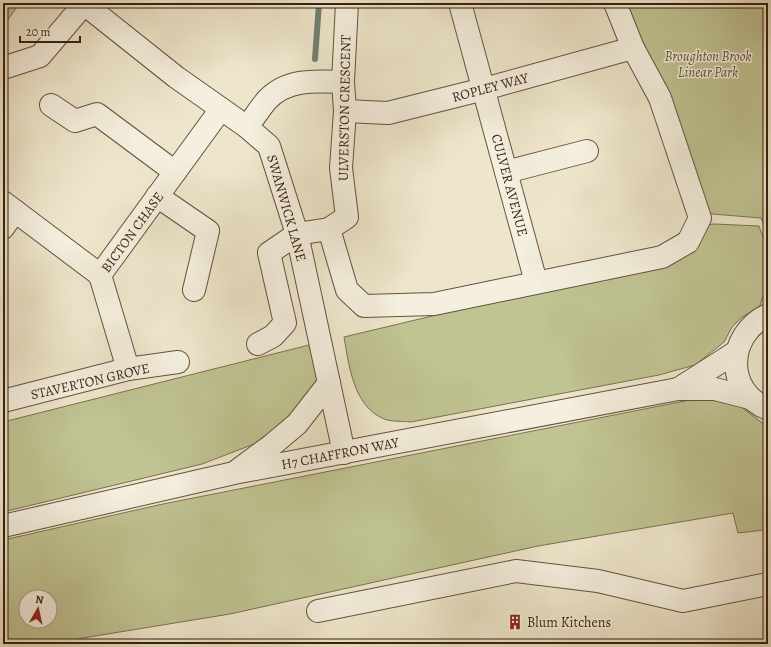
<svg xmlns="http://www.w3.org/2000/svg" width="771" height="647" font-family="Alegreya,serif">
<rect width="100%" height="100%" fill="#eee6cc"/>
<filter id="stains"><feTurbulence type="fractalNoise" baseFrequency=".005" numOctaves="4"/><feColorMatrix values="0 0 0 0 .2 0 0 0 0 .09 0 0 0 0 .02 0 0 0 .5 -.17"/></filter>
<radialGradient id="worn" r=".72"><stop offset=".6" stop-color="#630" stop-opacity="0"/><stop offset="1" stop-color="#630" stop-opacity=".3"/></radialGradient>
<!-- green -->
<g fill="#c0c392" stroke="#7c7150" fill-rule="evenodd">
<path d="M 3,3 L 20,3 L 3,26 Z"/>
<path d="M 621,3 L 768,3 L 768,236 L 761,218 L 700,213 Z"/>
<path d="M 714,224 L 759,226 L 768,250 L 768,278 L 760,306 L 741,318 L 732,327 L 724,342 L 695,365 L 659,375 L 411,422 C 403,421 391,422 384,419 C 353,406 349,365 344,337 L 671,259 L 705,225 Z"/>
<path d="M 313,344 L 319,379 L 295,414 L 262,441 L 202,464 L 3,512 L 3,422 Z"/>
<path d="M 700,398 L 738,405 L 768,427 L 768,559 L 764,530 L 738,533 L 733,513 L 538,546 L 230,614 L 46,644 L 3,644 L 3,540 L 163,504 ZM 26,597 L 50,597 L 50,621 L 26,621 Z"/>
</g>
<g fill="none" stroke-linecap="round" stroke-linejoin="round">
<!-- stream -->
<path stroke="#728073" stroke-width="6" d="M 315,59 L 319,3"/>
<!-- minor casing -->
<g stroke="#66513e" stroke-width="24">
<g id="minor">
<path d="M 83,3 L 176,77 L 247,127 L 269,146 L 297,234 L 344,453"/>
<path d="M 347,3 L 343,82 L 345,111 L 341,168 L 347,217 L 329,229 L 347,290 L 364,306 L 434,304 L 662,257 L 688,242 L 700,218 L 660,98 L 633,48 L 615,3"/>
<path d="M 460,3 L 536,282"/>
<path d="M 3,68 L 40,56 L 85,3"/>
<path d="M 51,105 L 75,121 L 97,114 L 175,172"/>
<path d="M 345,111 L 388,113 L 484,89 L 633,48"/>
<path d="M 247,127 C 254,118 260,108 267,100 C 287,78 317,81 343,82"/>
<path d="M 506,172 L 587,151"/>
<path d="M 157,196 L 208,231 L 194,290"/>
<path d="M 3,202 L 100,275"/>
<path d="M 3,228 L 15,211"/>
<path d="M 768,315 C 727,334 724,391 768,409"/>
<path d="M 258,344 L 273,336 L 285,323 L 269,253 L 297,234 L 329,229"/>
<path d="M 128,369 L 100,275 L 221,109"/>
<path d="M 678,389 L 736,352"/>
<path d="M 3,401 L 128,369 L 178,362"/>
<path d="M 238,470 L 272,445 L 297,424 L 329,383"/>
<path d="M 3,526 L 234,473 L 678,389 L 715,389 L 750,398"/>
<path d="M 318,611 L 516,571 L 598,581 L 683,601 L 768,584"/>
</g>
</g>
<!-- minor -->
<use href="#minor" stroke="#f4efde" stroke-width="22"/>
</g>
<!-- icons -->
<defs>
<g id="building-bare" transform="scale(1.2)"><path d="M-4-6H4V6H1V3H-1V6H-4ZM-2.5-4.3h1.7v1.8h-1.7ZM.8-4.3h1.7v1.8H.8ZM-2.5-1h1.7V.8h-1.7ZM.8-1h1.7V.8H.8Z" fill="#8f2418" stroke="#f4efde" stroke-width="2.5" paint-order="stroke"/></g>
</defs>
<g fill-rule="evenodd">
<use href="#building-bare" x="515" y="622"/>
</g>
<g text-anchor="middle" stroke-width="3" stroke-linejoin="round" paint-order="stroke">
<!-- park labels -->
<g font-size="14" font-style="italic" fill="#615036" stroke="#f4efde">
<text x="708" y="61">Broughton Brook<tspan x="708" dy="16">Linear Park</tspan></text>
</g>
<!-- street labels -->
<g font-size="14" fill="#381f0f" stroke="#f4efde">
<text transform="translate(490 87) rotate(-15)" y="5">ROPLEY WAY</text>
<text transform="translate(344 108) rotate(-89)" y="5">ULVERSTON CRESCENT</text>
<text transform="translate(510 185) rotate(75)" y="5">CULVER AVENUE</text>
<text transform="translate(287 208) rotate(74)" y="5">SWANWICK LANE</text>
<text transform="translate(132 232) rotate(-54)" y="5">BICTON CHASE</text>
<text transform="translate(90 381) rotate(-13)" y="5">STAVERTON GROVE</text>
<text transform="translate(340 453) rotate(-11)" y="5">H7 CHAFFRON WAY</text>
</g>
<!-- poi labels -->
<g font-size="14" fill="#381f0f" stroke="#f4efde" text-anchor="start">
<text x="527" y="627">Blum Kitchens</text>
</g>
</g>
<!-- margin -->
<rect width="771" height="647" fill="none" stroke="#eee6cc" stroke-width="16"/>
<rect x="4" y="4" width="763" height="639" fill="none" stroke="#381f0f" stroke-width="2"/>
<rect x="8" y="8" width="755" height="631" fill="none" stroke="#381f0f"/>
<!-- north arrow -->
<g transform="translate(38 609) rotate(9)"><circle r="19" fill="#f4efde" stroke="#a99c8b"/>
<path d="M0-3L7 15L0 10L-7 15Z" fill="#8f2418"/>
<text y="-6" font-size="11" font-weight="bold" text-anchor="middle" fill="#381f0f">N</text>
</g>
<!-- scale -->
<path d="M20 36v6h60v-6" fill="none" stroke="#381f0f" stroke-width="2"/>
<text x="26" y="36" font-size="12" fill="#381f0f" stroke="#f4efde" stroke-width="3" paint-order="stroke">20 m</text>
<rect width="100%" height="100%" filter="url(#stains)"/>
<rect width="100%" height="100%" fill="url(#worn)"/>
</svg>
